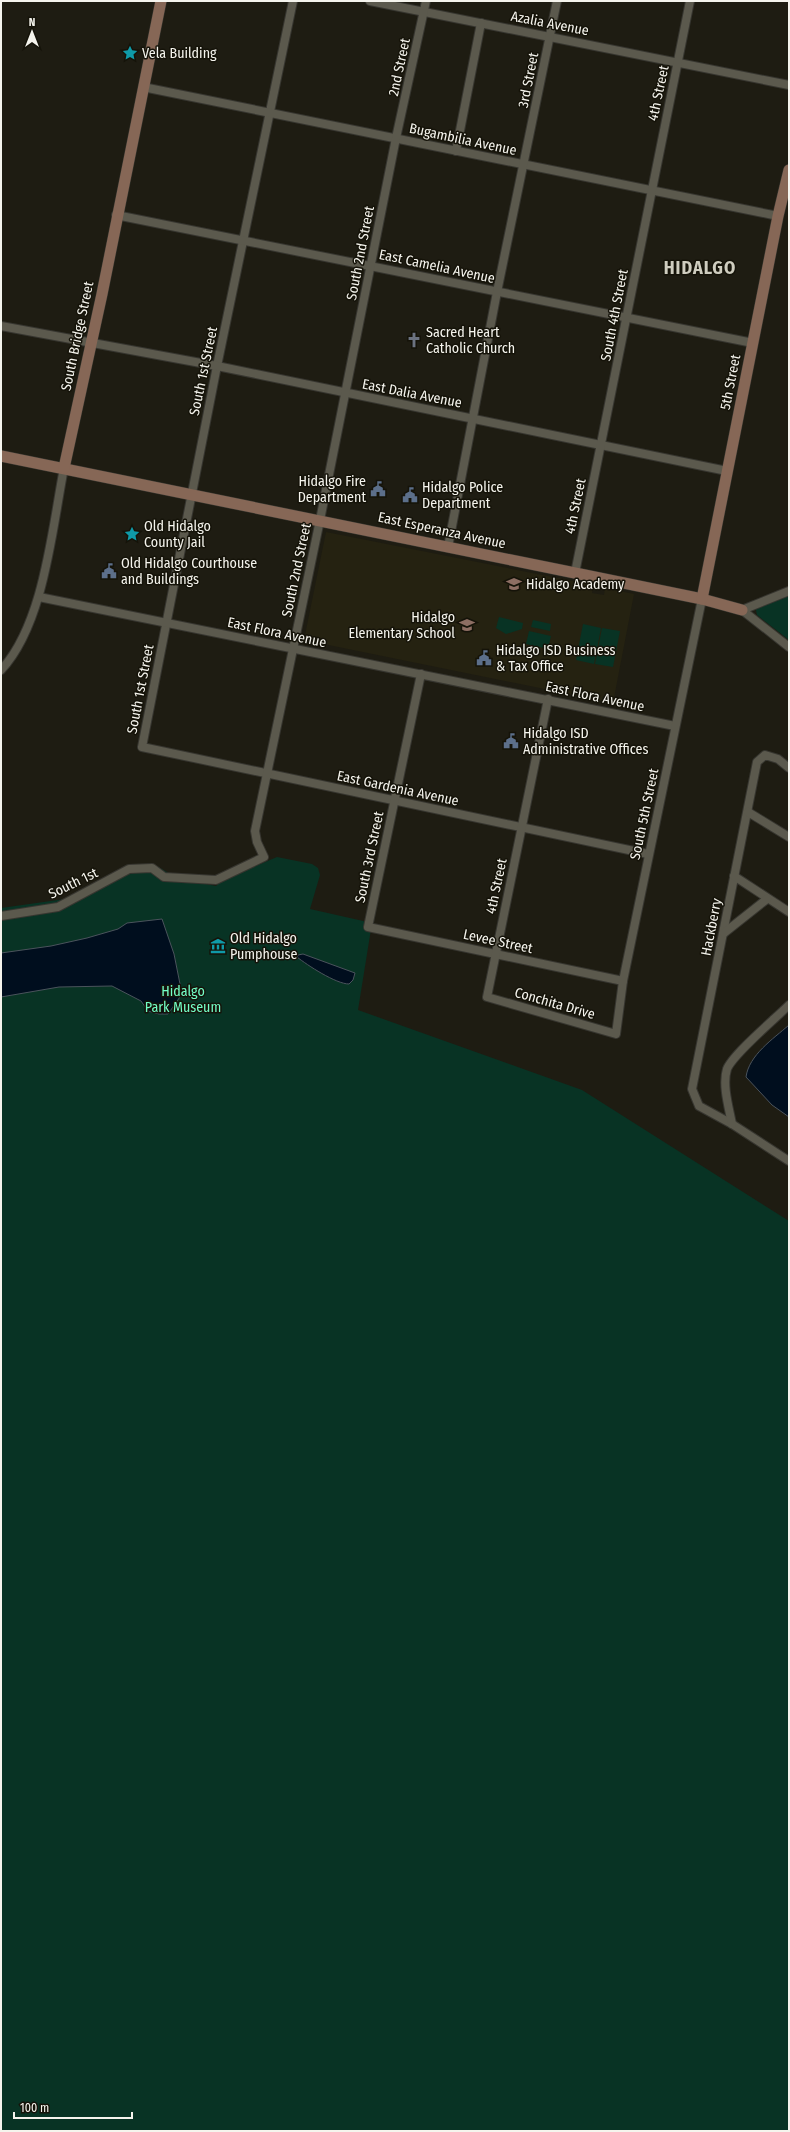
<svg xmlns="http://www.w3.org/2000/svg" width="790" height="2132" font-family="'Fira Sans Condensed',sans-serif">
<rect width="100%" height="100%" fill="#1e1c12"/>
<!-- built -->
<path fill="#252211" d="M 326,532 L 593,585 L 592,593 L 604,595 L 605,588 L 634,594 L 613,703 L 304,640 Z"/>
<!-- green -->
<g fill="#083324">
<path d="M 789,595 L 789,640 L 757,615 L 756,610 L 757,607 Z"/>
<path d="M 499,617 L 523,623 L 522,629 L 506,634 L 496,628 Z"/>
<path d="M 533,620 L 551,624 L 550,631 L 531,627 Z"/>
<path d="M 583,624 L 601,628 L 594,664 L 576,660 Z"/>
<path d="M 602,628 L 620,631 L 613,667 L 595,664 Z"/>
<path d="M 529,631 L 551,636 L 548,649 L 526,644 Z"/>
<path d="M 277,857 L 312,864 L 318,868 L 320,875 L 310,909 L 372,923 L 358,1010 L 582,1090 L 789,1221 L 789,2131 L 1,2131 L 1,908 L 65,899 L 127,866 L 157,866 L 172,875 L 195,882 L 216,886 L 221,881 Z"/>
</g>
<!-- water -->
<g fill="#000e1e" stroke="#4a535c">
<path d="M 162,919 L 174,954 L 182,994 L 168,1014 L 159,1014 L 148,1011 L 141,1001 L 112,986 L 59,987 L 1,997 L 1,953 L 51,946 L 87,938 L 118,929 L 127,923 Z"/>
<path d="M 303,954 L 355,973 L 353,980 L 349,984 C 336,984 307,965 297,957 L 298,955 Z"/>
<path d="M 789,1025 L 789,1117 L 772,1105 L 746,1077 C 749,1055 773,1039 789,1025 Z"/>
</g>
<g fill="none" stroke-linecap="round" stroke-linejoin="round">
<!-- street casing -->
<g stroke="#373630" stroke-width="10">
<g id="street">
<path d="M 293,1 L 217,366 L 142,747 L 648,854"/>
<path d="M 370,1 L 789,85"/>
<path d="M 143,87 L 778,216"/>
<path d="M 456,151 L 481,23"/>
<path d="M 116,215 L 753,343"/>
<path d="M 1,326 L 217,366 L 727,471"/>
<path d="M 448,547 L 497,292 L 557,1"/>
<path d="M 575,573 L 690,1"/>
<path d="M 39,597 L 675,726"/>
<path d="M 742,610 L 789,647"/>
<path d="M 742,610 L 789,591"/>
<path d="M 1,670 C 44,624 52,529 64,468"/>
<path d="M 421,674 L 368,927 L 623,981"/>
<path d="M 548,699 L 487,997 L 616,1034 L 623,981 L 702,599"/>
<path d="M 789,768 L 778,759 L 765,755 L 757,762 L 692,1089 L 699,1106 L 732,1124 L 789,1161"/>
<path d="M 748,812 L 789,837"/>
<path d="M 734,876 L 789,912"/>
<path d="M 1,916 L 58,907 L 129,869 L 152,868 L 164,877 L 216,880 L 264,857 L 257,842 L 255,831 L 320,520 L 396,138 L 426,1"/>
<path d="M 724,933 L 767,899"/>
<path d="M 732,1124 C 729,1108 722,1085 727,1069 C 733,1054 776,1018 789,1005"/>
</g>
</g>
<!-- secondary casing -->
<g stroke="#373630" stroke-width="12">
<g id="secondary">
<path d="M 1,456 L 575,573 L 702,599 L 742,610"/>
<path d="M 64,468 L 102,294 L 161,1"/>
<path d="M 702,599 L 778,216 L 789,170"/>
</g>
</g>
<!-- street -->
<use href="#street" stroke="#5b594d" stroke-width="8"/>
<!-- secondary -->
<use href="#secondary" stroke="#866756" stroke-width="11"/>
</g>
<!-- icons -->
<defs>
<g id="sight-bare" transform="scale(1.2)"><path d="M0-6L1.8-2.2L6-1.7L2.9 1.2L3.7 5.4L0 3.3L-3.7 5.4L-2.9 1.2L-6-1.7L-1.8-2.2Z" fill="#0f9aa8" stroke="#151309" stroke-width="2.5" paint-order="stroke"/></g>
<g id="church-bare" transform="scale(1.2)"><path d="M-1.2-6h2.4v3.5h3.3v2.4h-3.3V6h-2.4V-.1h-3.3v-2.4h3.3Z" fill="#6b7280" stroke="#151309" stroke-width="2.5" paint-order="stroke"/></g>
<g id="civic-bare" transform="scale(1.2)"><path d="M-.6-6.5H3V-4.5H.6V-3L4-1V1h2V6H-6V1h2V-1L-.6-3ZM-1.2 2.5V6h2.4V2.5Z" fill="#5c6f8a" stroke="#151309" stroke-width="2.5" paint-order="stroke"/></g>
<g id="school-bare" transform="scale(1.2)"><path d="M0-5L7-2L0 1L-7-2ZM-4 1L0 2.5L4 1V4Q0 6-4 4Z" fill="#8d6e63" stroke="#151309" stroke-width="2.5" paint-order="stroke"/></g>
<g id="museum-bare" transform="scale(1.2)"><path d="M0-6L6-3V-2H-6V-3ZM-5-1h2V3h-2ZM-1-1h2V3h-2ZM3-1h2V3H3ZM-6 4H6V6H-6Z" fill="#0f9aa8" stroke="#151309" stroke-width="2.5" paint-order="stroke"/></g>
</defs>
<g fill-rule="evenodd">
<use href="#sight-bare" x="130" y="53"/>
<use href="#church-bare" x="414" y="340"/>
<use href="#civic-bare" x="378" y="489"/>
<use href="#civic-bare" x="410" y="495"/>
<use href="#sight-bare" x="132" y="534"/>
<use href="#civic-bare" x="109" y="571"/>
<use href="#school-bare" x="514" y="584"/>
<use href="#school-bare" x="467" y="625"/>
<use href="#civic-bare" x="484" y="658"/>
<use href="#civic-bare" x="511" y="741"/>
<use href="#museum-bare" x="218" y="946"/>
</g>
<g text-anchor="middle" stroke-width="3" stroke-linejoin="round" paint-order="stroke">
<!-- street labels -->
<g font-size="14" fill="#f5f4ed" stroke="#151309">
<text transform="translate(550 23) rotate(11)" y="5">Azalia Avenue</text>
<text transform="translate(399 67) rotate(-78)" y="5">2nd Street</text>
<text transform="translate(528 80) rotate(-79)" y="5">3rd Street</text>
<text transform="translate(658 93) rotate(-78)" y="5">4th Street</text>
<text transform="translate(463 139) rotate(12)" y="5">Bugambilia Avenue</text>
<text transform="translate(360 253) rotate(-79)" y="5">South 2nd Street</text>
<text transform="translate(437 266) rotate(12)" y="5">East Camelia Avenue</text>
<text transform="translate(614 315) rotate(-79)" y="5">South 4th Street</text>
<text transform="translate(77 336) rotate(-78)" y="5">South Bridge Street</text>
<text transform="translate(203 371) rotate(-78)" y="5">South 1st Street</text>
<text transform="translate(730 382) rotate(-79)" y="5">5th Street</text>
<text transform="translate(412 393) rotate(11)" y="5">East Dalia Avenue</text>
<text transform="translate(575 506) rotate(-78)" y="5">4th Street</text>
<text transform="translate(442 530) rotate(12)" y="5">East Esperanza Avenue</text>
<text transform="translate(296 570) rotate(-78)" y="5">South 2nd Street</text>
<text transform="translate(277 632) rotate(12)" y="5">East Flora Avenue</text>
<text transform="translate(140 689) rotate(-79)" y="5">South 1st Street</text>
<text transform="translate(595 696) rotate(12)" y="5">East Flora Avenue</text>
<text transform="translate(398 788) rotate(12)" y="5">East Gardenia Avenue</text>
<text transform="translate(644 814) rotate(-78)" y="5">South 5th Street</text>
<text transform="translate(369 857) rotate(-78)" y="5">South 3rd Street</text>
<text transform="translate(73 883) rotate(-26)" y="5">South 1st</text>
<text transform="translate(496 886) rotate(-78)" y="5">4th Street</text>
<text transform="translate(711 927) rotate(-79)" y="5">Hackberry</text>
<text transform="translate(498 941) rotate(12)" y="5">Levee Street</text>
<text transform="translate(555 1003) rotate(16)" y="5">Conchita Drive</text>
</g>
<!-- poi labels -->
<g font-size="14" fill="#f5f4ed" stroke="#151309" text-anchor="start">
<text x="142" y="58">Vela Building</text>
<text x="426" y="337">Sacred Heart<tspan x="426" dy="16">Catholic Church</tspan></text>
<text x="366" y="486" text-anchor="end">Hidalgo Fire<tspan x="366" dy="16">Department</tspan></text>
<text x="422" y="492">Hidalgo Police<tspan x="422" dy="16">Department</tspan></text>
<text x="144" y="531">Old Hidalgo<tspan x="144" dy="16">County Jail</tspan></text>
<text x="121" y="568">Old Hidalgo Courthouse<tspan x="121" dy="16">and Buildings</tspan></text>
<text x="526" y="589">Hidalgo Academy</text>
<text x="455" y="622" text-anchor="end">Hidalgo<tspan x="455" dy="16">Elementary School</tspan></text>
<text x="496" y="655">Hidalgo ISD Business<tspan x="496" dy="16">&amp; Tax Office</tspan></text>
<text x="523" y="738">Hidalgo ISD<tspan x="523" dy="16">Administrative Offices</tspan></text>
<text x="230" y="943">Old Hidalgo<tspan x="230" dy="16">Pumphouse</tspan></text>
</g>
<!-- park labels -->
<g font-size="14" fill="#73ffc7" stroke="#151309">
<text x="183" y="996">Hidalgo<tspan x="183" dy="16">Park Museum</tspan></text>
</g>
<!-- district labels -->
<g font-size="18" font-weight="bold" letter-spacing="1" fill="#cfcdbf" stroke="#151309">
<text x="700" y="274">HIDALGO</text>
</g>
</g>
<!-- border -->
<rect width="790" height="2132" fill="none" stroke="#f5f4ed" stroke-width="4"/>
<!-- north arrow -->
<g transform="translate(32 32)" stroke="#151309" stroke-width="3" paint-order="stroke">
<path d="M0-3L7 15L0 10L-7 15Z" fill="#f5f4ed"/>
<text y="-6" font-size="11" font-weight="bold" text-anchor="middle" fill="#f5f4ed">N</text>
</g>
<!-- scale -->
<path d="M14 2112v6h118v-6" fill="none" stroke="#f5f4ed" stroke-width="2"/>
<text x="20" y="2112" font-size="12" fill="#f5f4ed" stroke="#151309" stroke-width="3" paint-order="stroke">100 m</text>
</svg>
